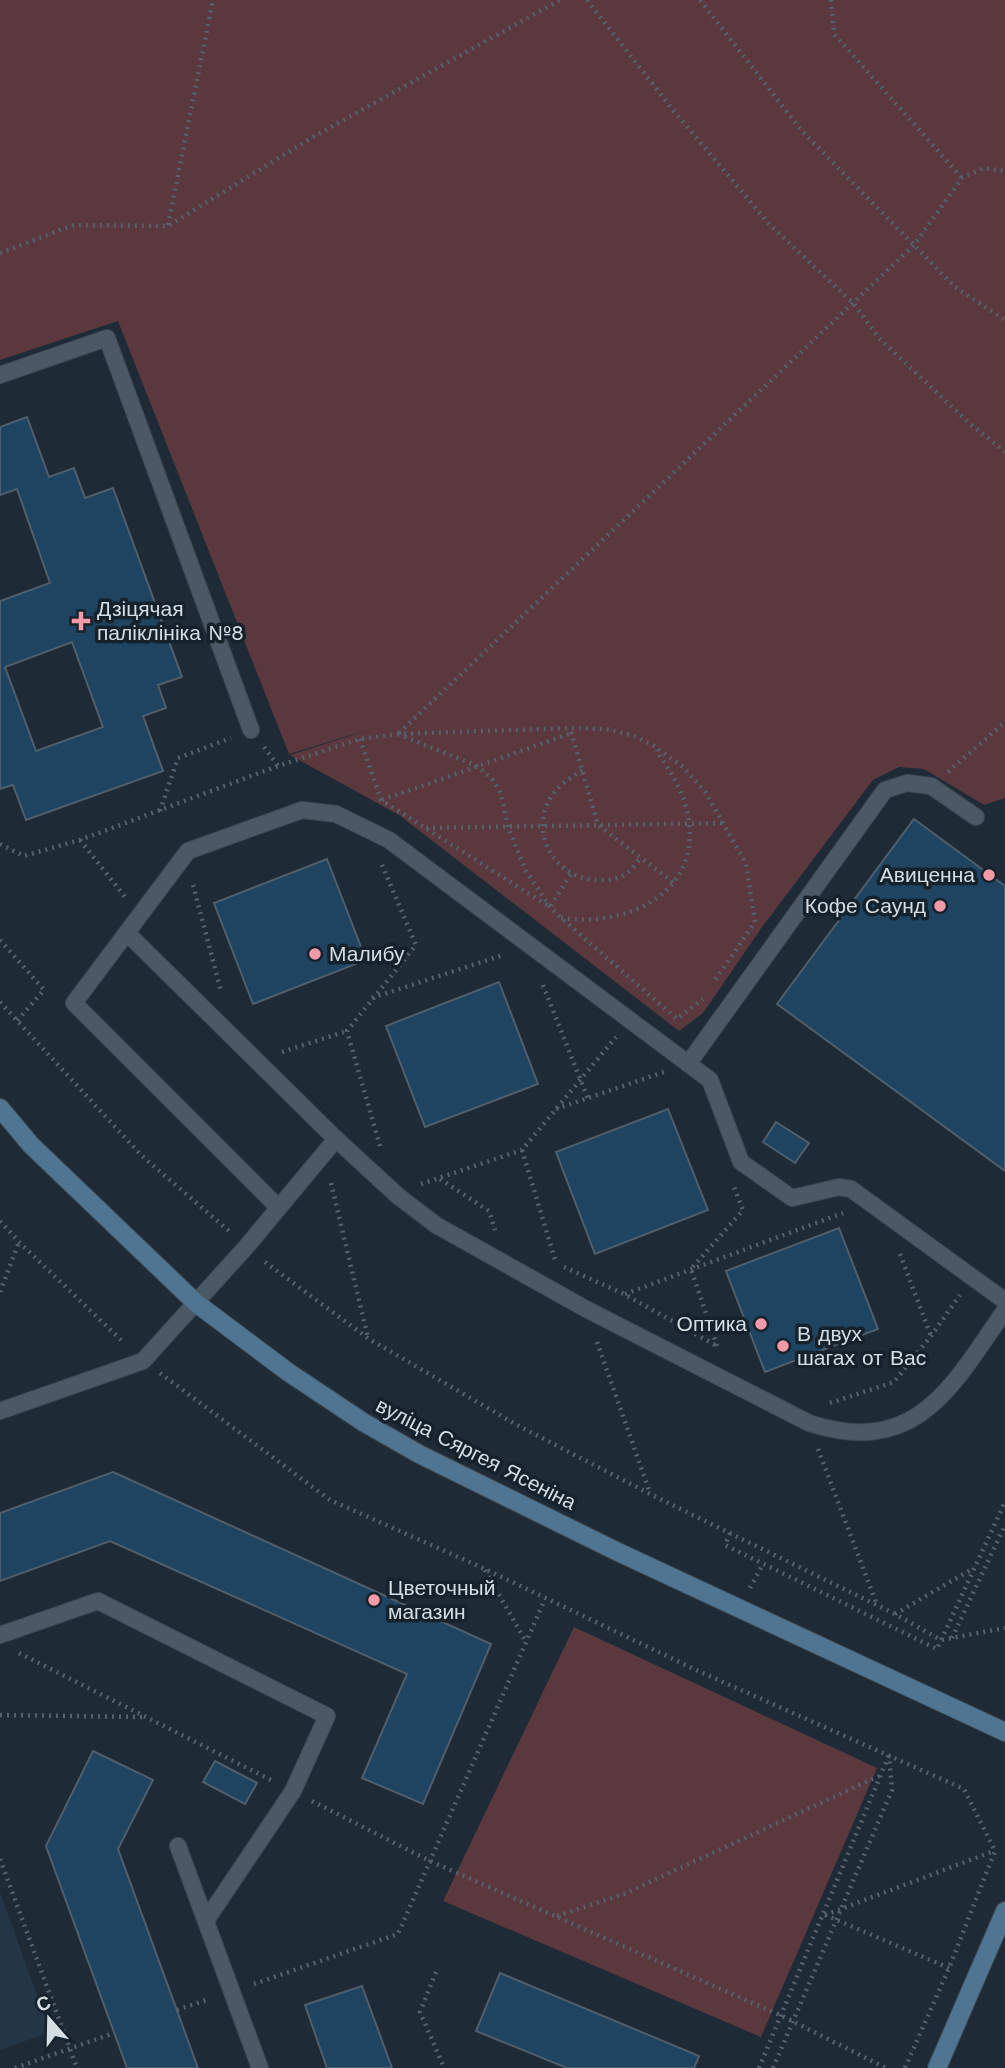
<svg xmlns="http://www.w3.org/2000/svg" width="1005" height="2068" font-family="'Work Sans',sans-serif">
<rect width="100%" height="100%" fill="#1e2b36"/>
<!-- built -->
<path fill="#243645" d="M 0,1892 L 50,2032 L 0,2050 Z"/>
<!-- green -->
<g fill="#5a383e">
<path d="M 0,0 L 1005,0 L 1005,798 L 984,805 L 924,769 L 899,767 L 873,780 L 762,927 L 703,1013 L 679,1031 L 399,815 L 290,755 L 381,726 L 289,754 L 118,321 L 0,360 Z"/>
<path d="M 574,1627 L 877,1768 L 761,2037 L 443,1901 Z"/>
</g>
<!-- building -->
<g fill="#1e4461" stroke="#505e6b" stroke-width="2" fill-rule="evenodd">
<path d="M 27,417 L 49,477 L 74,468 L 85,498 L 113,488 L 182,677 L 158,685 L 166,708 L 143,716 L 163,771 L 26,820 L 13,785 L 0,789 L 0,601 L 50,583 L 17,489 L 0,495 L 0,427 ZM 72,642 L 103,727 L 36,751 L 5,667 Z"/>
<path d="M 914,819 L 1005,886 L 1005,1171 L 777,1004 Z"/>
<path d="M 327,859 L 366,960 L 253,1004 L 214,903 Z"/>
<path d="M 499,982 L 538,1084 L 425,1127 L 386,1026 Z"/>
<path d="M 668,1109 L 708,1210 L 595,1254 L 556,1152 Z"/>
<path d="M 776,1122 L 809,1143 L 795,1163 L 763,1142 Z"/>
<path d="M 839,1228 L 878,1329 L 765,1372 L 726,1271 Z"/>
<path d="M 113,1472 L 491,1644 L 423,1804 L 362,1778 L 407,1674 L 110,1541 L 0,1581 L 0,1513 Z"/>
<path d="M 93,1751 L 153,1780 L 118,1849 L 198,2068 L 127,2068 L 46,1846 Z"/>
<path d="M 215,1761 L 257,1783 L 245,1804 L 203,1782 Z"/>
<path d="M 500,1973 L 699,2056 L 694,2068 L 567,2068 L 476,2031 Z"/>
<path d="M 362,1986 L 392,2068 L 327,2068 L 305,2005 Z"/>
</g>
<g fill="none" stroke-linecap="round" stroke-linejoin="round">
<!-- service casing -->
<g stroke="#3d4851" stroke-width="18">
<g id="service">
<path d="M 0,375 L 107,338 L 251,730"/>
<path d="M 127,933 L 336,1139 L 398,1196 L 436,1225 L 586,1309 L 809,1423 C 916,1458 952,1387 1005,1310"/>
<path d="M 688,1064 L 885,790 L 907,783 L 931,786 L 976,817"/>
<path d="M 278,1207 L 74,1003 L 188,851 L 302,810 L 336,814 L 389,840 L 710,1080 L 741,1162 L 792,1198 L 839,1187 L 851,1189 L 1005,1301"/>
<path d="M 0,1411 L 143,1361 L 247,1246 L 336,1139"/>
<path d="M 0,1635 L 98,1601 L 327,1716 L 293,1791 L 207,1919"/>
<path d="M 178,1846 L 260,2068"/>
</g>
</g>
<!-- secondary casing -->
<g stroke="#3d4851" stroke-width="20">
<g id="secondary">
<path d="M 0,1108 L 31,1145 L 196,1303 L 288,1372 L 363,1422 L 419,1454 L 618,1552 L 1005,1732"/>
<path d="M 937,2068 L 1005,1911"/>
</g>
</g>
<!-- path -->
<g stroke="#56616b" stroke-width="4.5" stroke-dasharray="2 5" stroke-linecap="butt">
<path d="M 587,0 L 673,110 L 769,224 L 853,303 L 879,338 L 969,423 L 1005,452"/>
<path d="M 700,0 L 801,130 L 955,287 L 1005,320"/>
<path d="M 831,0 L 834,34 L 962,178"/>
<path d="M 168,225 L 213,0"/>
<path d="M 0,253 L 74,225 L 168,226 L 313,137 L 560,0"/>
<path d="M 571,732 L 598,825 L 674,883"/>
<path d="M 399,733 L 914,245 L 962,178 L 984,168 L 1005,171"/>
<path d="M 398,734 L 477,766 L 492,779 L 501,794 L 508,827 L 526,871 L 550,907 L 560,917 L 677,1019 L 703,999"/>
<path d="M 360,739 L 381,800 L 550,907 L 571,874"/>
<path d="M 264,747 L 278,766"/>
<path d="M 582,770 C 572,777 560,784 553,794 C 526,832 556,882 601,880 C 610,880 620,879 627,873 C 632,870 637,862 641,857"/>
<path d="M 948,772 L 1005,722"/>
<path d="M 382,800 L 572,733"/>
<path d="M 160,811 L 178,758 L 231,738"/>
<path d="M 426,828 L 725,823"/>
<path d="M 80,840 L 125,897"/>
<path d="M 0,844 L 24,856 L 80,840 L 278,766 L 360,739 L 398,734 L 570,728 L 606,729 L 634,736 L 654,746 L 683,767 L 706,793 L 746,864 L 755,922 L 713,983"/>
<path d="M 193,885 L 221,991"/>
<path d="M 561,918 C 623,927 698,897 689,822 C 686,795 671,773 656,750"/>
<path d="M 0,940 L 44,990 L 16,1022"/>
<path d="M 543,985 L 588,1099"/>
<path d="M 372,998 L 503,955"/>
<path d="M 0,1002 L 142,1156 L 229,1231"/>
<path d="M 282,1052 L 347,1031"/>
<path d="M 556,1109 L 664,1072"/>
<path d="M 380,1146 L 347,1031 L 416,945 L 382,865"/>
<path d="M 522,1150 L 556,1263"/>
<path d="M 440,1179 L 489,1211 L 495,1230"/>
<path d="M 331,1183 L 368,1338"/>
<path d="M 421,1184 L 522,1150 L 616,1037"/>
<path d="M 0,1221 L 19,1242 L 124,1343"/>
<path d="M 900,1254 L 931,1336"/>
<path d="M 265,1262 L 369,1339 L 517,1425 L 650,1494 L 895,1614 L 941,1640 L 1005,1628"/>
<path d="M 564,1267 L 624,1294 L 715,1345"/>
<path d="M 0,1292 L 19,1242"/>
<path d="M 625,1294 L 843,1213"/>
<path d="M 597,1342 L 650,1493"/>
<path d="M 717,1346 L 691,1269 L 743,1210 L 734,1187"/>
<path d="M 160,1373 L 330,1500 L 485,1569 L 696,1670 L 964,1789 L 995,1851 L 949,1968 L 905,2068"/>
<path d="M 830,1403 L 894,1382 L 931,1336 L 960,1295"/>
<path d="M 818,1449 L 877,1605"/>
<path d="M 730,1533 L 725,1545 L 937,1649 L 1005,1502"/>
<path d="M 485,1570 L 526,1642"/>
<path d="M 750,1588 L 763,1564"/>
<path d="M 895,1614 L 974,1568"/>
<path d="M 952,1638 L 1005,1525"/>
<path d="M 19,1653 L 273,1781"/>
<path d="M 0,1715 L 143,1717"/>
<path d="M 312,1801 L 430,1861 L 782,2016 L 886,2068"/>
<path d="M 0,1859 L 77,2068"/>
<path d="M 825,1915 L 994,1851"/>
<path d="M 825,1915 L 949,1968"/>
<path d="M 557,1916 L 624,1894 L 879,1776"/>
<path d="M 436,1972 L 420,2012 L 443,2065 L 442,2068"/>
<path d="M 254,1984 L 398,1934 L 545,1599"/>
<path d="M 177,2010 L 209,1999"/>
<path d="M 15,2068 L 114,2033"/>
<path d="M 759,2068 L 889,1755"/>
<path d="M 773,2068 L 892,1790 L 889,1755"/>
</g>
<!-- service -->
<use href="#service" stroke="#4a5965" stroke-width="16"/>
<!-- secondary -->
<use href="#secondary" stroke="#4f7593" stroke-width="18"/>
</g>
<!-- markers -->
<g fill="#f39aa9" stroke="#15222c" stroke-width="2.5">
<path d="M77.5 610.5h7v7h7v7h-7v7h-7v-7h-7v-7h7z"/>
<circle cx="989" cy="875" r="7"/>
<circle cx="940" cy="906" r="7"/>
<circle cx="315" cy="954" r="7"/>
<circle cx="761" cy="1324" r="7"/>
<circle cx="783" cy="1346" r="7"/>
<circle cx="374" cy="1600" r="7"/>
</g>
<g text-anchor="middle" stroke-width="7" stroke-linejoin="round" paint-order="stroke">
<!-- poi labels -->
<g font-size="21" fill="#d5dde4" stroke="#15222c" text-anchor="start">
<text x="97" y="616">Дзіцячая<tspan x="97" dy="24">паліклініка №8</tspan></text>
<text x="975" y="882" text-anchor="end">Авиценна</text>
<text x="926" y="913" text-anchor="end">Кофе Саунд</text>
<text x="329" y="961">Малибу</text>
<text x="747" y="1331" text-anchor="end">Оптика</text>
<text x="797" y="1341">В двух<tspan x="797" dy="24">шагах от Вас</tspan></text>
<text x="388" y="1595">Цветочный<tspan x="388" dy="24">магазин</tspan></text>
</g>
<!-- street labels -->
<g font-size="21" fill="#d5dde4" stroke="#15222c">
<text transform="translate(476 1454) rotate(27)" y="7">вуліца Сяргея Ясеніна</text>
</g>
</g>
<!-- north arrow -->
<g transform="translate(49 2019) rotate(340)" stroke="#15222c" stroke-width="5" paint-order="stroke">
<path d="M0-5L12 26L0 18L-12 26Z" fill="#d5dde4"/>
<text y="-10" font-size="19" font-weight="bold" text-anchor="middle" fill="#d5dde4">С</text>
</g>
</svg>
